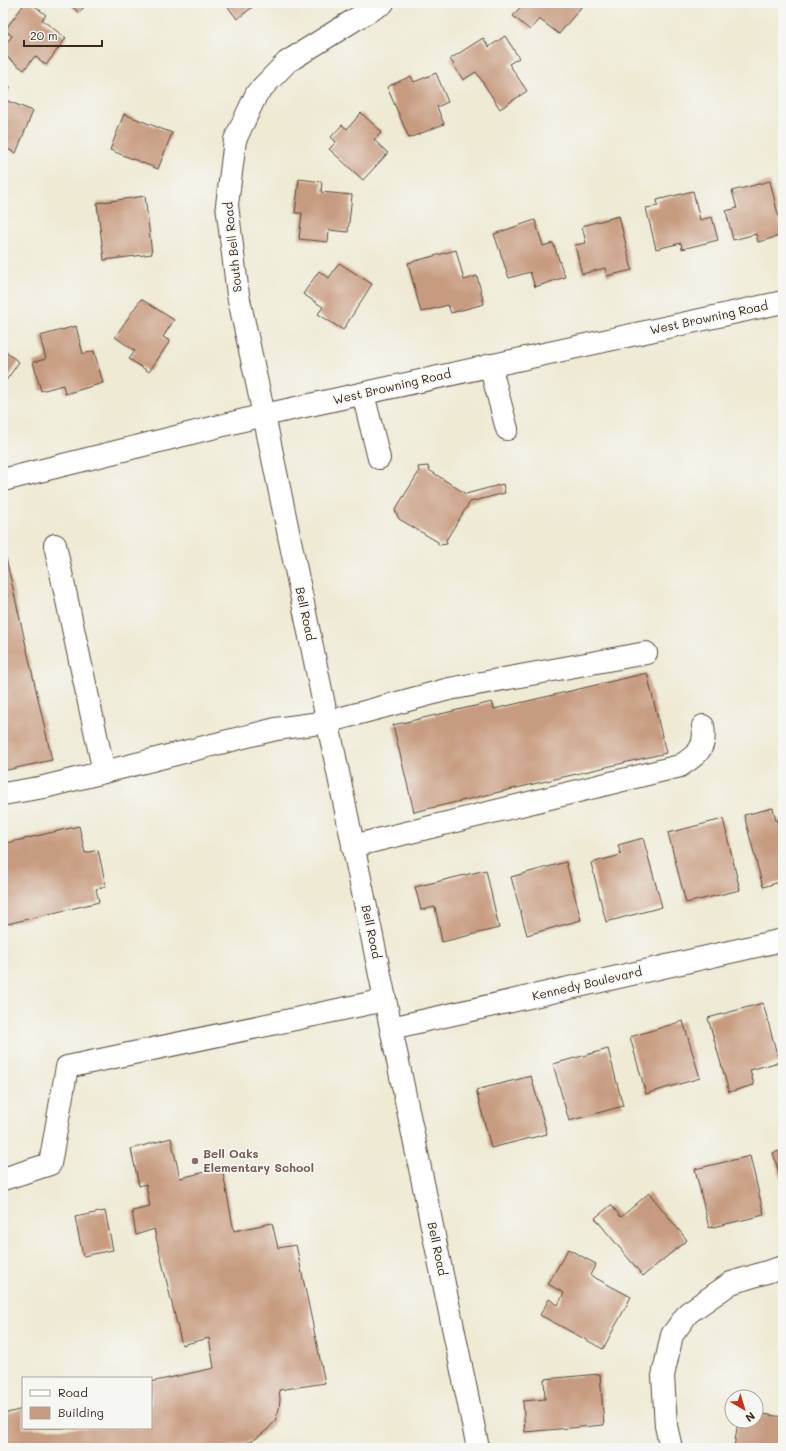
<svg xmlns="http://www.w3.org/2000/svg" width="786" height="1451" font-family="Mali,sans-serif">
<rect width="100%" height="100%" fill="#f6f6f2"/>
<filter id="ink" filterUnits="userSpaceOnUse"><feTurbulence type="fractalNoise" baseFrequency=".025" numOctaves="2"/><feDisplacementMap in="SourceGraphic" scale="8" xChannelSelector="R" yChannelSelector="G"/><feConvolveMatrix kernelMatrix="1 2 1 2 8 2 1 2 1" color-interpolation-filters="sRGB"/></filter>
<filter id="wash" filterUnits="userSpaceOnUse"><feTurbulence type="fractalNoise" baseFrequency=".012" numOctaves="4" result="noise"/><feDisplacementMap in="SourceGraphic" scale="16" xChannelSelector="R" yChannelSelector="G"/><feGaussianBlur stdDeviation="0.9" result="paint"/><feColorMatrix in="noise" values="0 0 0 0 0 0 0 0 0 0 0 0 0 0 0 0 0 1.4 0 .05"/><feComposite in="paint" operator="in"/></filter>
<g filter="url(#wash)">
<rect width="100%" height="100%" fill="#eeead4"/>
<g id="blocks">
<!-- building -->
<g fill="#c79b80">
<path d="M 25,3 L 31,3 L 46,15 L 42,20 L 66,38 L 46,65 L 35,56 L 24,70 L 3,54 L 3,48 L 12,36 L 5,30 Z"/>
<path d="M 68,3 L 87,3 L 79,13 Z"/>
<path d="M 225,3 L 258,3 L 237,19 Z"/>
<path d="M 520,3 L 578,3 L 582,6 L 559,34 L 539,19 L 530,30 L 513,16 L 522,5 Z"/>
<path d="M 505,36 L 519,58 L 509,64 L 527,91 L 500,109 L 476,72 L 463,80 L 450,59 L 483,38 L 489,47 Z"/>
<path d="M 436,73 L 448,102 L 437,107 L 444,124 L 409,138 L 387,87 L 411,76 L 414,82 Z"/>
<path d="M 3,84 L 10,87 L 5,100 L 33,111 L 16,153 L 3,147 Z"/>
<path d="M 361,113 L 382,132 L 374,140 L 388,153 L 363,180 L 329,149 L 336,142 L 331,137 L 342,125 L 347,129 Z"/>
<path d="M 124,114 L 172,133 L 158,169 L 110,150 Z"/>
<path d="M 299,179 L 322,182 L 321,192 L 352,195 L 348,232 L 329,230 L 328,242 L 299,239 L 302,213 L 295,213 Z"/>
<path d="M 770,181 L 783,235 L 758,242 L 756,234 L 733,240 L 726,211 L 737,208 L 732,191 Z"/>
<path d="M 693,191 L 700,220 L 712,217 L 718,240 L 682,249 L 681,243 L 656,249 L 646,208 L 658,206 L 657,200 Z"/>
<path d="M 145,196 L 152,254 L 104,260 L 97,203 Z"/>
<path d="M 619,216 L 632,270 L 607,276 L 605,268 L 582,274 L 575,245 L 586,243 L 582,226 Z"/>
<path d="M 535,220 L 543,246 L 553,243 L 565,277 L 535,287 L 530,272 L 509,278 L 494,234 Z"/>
<path d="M 456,250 L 464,280 L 477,276 L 484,304 L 451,313 L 448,305 L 421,312 L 408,263 Z"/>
<path d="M 339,263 L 372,284 L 343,330 L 318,314 L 323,307 L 303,294 L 319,271 L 329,278 Z"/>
<path d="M 141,299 L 174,320 L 163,337 L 170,341 L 149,372 L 129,359 L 135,351 L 115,337 Z"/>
<path d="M 76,326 L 83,354 L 94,351 L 103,383 L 65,394 L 63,385 L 41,391 L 33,362 L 46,359 L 40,336 Z"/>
<path d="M 3,350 L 19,362 L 3,385 Z"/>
<path d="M 428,466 L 429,470 L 466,494 L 503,484 L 505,493 L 470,502 L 446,540 L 447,544 L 438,545 L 438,542 L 399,519 L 395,510 L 419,472 L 418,467 Z"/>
<path d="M 6,558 L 52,760 L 3,771 L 3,559 Z"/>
<path d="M 647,673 L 666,753 L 414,812 L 393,725 L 492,702 L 494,709 Z"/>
<path d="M 773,808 L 776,821 L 783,819 L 783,881 L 763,887 L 744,815 Z"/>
<path d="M 723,819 L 740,890 L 686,903 L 668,833 Z"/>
<path d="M 79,826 L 85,853 L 98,850 L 106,886 L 96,889 L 99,902 L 3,925 L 3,844 Z"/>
<path d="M 643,838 L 662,907 L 606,922 L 591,863 L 621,855 L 618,845 Z"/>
<path d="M 566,862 L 581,920 L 527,935 L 511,877 Z"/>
<path d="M 486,870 L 499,928 L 442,942 L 435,907 L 421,910 L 415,887 Z"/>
<path d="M 763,1003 L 779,1062 L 750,1070 L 754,1085 L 729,1092 L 708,1018 Z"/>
<path d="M 683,1021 L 700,1078 L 646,1094 L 630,1037 Z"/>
<path d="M 608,1049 L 623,1106 L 569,1121 L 553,1064 Z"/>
<path d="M 531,1076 L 547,1134 L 491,1148 L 476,1090 Z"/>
<path d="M 171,1138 L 180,1178 L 222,1168 L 234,1231 L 272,1223 L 278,1248 L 296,1245 L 325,1383 L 279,1390 L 280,1399 L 279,1409 L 275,1421 L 268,1429 L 257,1438 L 247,1443 L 223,1448 L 3,1448 L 3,1414 L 23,1409 L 23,1428 L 151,1428 L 151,1382 L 214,1368 L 209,1338 L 182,1345 L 154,1229 L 136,1235 L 132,1211 L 150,1207 L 146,1184 L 139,1186 L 131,1149 Z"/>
<path d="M 783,1150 L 783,1186 L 773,1153 Z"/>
<path d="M 750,1156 L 764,1215 L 709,1228 L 695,1169 Z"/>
<path d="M 649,1193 L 687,1240 L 643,1276 L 595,1218 L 611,1205 L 621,1217 Z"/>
<path d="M 105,1211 L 113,1250 L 83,1256 L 75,1217 Z"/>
<path d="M 568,1249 L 596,1264 L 590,1275 L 631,1297 L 603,1349 L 540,1315 L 549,1299 L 558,1305 L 564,1293 L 548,1284 Z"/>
<path d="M 600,1374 L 604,1425 L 525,1432 L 523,1401 L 545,1399 L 544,1379 Z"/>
<path d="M 756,1413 L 783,1417 L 783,1448 L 734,1448 L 738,1421 L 756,1421 Z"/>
</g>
</g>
</g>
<g filter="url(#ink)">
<use href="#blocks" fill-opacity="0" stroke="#564739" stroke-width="1"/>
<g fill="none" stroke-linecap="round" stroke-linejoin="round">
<!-- minor casing -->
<g stroke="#564739" stroke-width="24">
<g id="minor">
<path d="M 383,3 L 354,20 L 287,62 L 257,93 L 235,140 L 227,205 L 238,295 L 264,415 L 478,1448"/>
<path d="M 490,365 L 507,429"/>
<path d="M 363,394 L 379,458"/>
<path d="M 55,545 L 104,772"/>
<path d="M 3,794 L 44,787 L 276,729 L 327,722 L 449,689 L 646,653"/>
<path d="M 353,846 L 680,766 C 697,755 707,748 703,726"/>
<path d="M 391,1028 L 783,940"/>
<path d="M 3,1179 L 50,1164 L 67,1067 L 385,1000"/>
<path d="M 671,1448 L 666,1426 L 663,1376 L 672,1335 L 688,1313 L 731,1283 L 783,1267"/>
</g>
</g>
<!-- major casing -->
<g stroke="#564739" stroke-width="24">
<path id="major" d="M 3,480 L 264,415 L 783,302"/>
</g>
<!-- minor -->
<use href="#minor" stroke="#fff" stroke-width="22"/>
<!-- major -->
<use href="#major" stroke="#fff" stroke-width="22"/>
</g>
</g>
<!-- markers -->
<circle fill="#8d6e63" stroke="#f6f6f2" stroke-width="1.5" cx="195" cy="1161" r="4"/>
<g text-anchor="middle" stroke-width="3.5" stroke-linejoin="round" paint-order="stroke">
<!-- street labels -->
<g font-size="12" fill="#3b2a1e" stroke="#f6f6f2">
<text transform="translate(233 247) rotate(-96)" y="4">South Bell Road</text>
<text transform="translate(709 318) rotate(-12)" y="4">West Browning Road</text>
<text transform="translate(392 387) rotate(-13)" y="4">West Browning Road</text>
<text transform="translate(305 614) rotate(78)" y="4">Bell Road</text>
<text transform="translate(371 932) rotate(78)" y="4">Bell Road</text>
<text transform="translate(587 984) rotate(-13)" y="4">Kennedy Boulevard</text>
<text transform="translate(437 1249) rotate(78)" y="4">Bell Road</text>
</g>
<!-- education labels -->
<g font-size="12" font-weight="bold" fill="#785e54" stroke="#f6f6f2" text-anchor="start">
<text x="203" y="1158">Bell Oaks<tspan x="203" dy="14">Elementary School</tspan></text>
</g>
</g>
<!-- margin -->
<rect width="786" height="1451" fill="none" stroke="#f6f6f2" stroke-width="16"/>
<!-- legend -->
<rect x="22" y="1377" width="130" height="52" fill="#f6f6f2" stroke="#aba49d"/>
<rect x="30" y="1390" width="20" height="6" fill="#ffffff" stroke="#aba49d"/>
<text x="58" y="1397" font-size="12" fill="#3b2a1e">Road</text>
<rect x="30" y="1407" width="20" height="12" fill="#c79b80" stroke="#aba49d"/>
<text x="58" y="1417" font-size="12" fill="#3b2a1e">Building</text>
<!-- north arrow -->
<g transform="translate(744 1409) rotate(142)"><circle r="19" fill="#f6f6f2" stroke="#aba49d"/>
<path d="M0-3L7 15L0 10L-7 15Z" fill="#c8321e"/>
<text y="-6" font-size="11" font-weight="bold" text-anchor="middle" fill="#3b2a1e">N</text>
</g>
<!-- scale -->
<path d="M24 40v6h78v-6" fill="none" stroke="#3b2a1e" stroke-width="2"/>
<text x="30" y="40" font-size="12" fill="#3b2a1e" stroke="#f6f6f2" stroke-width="3" paint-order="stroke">20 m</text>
</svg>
